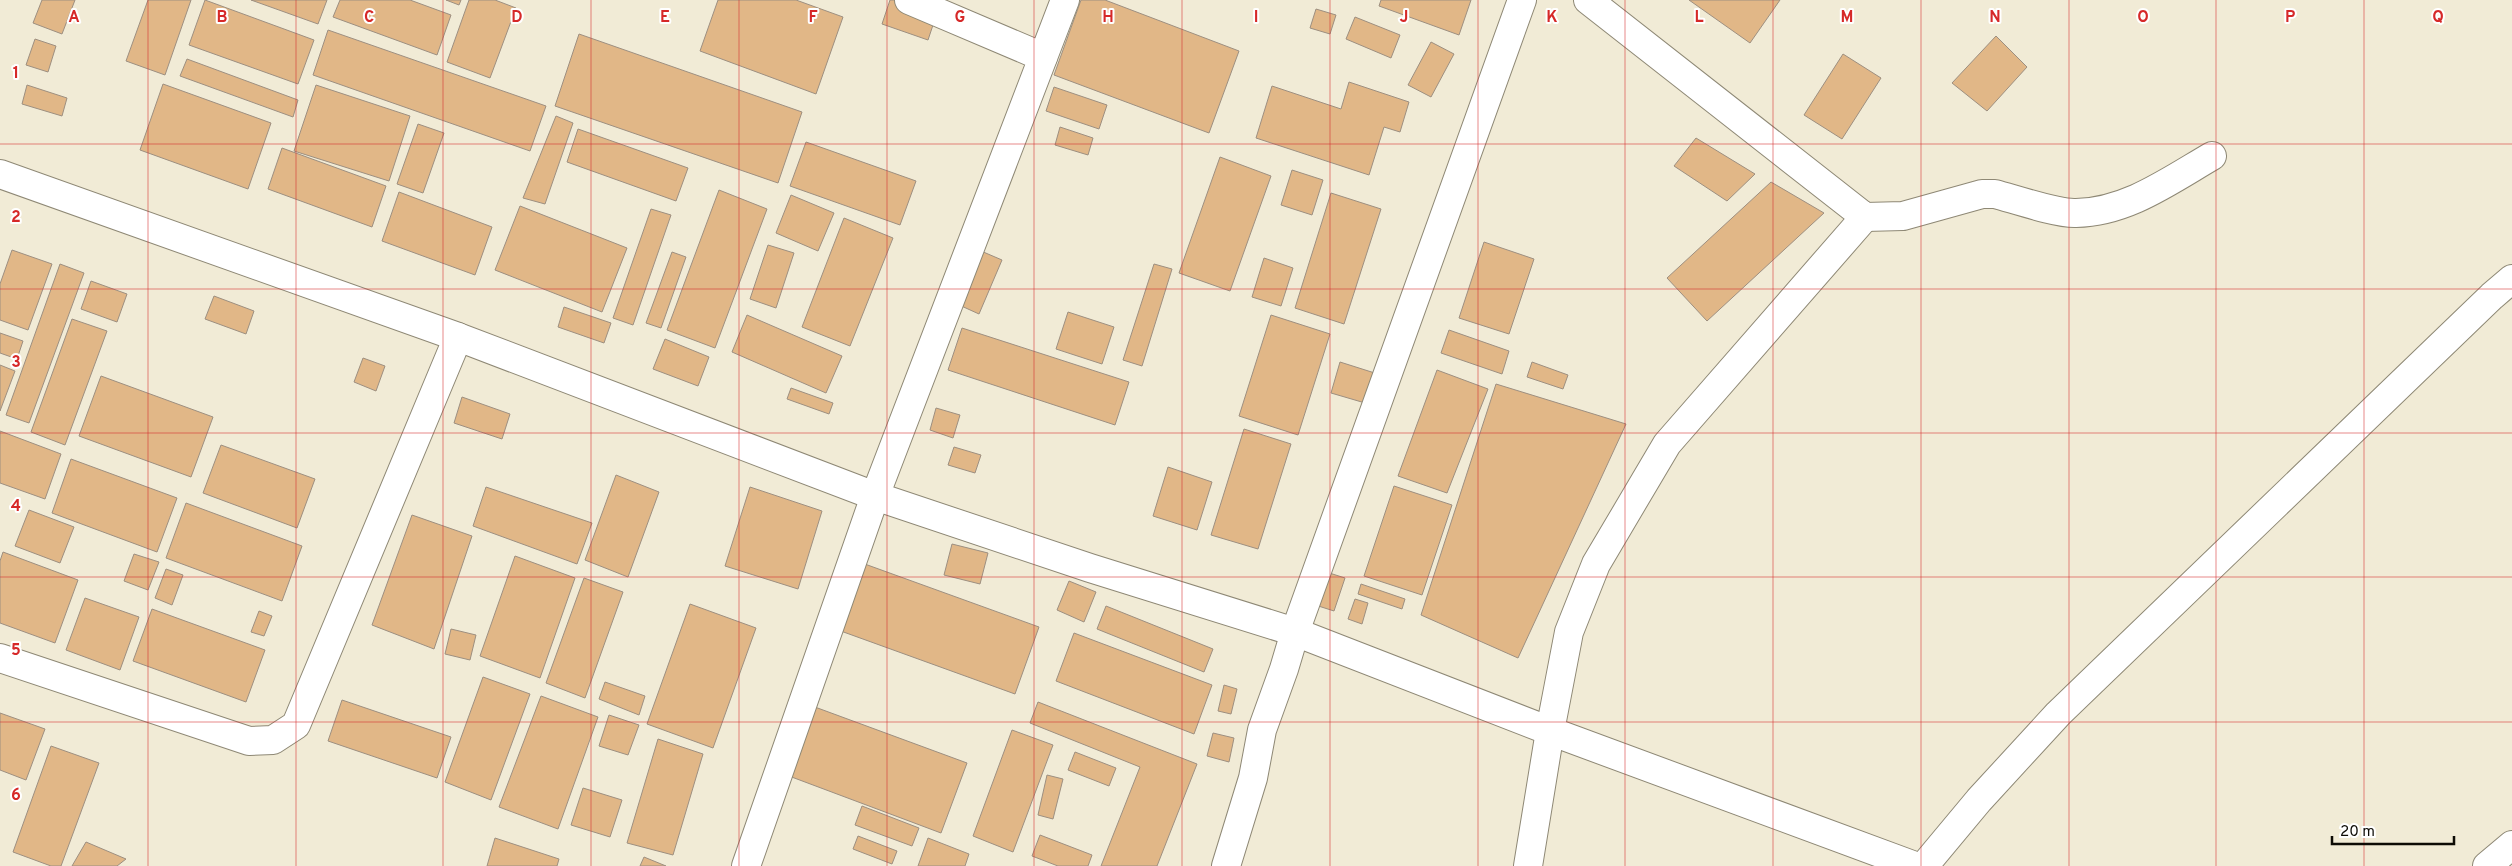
<svg xmlns="http://www.w3.org/2000/svg" width="2512" height="866" font-family="Overpass,sans-serif">
<rect width="100%" height="100%" fill="#f1ebd6"/>
<!-- building -->
<g fill="#e1b787" stroke="#9d8f80">
<path d="M 42,0 L 75,0 L 62,34 L 33,23 Z"/>
<path d="M 148,0 L 191,0 L 165,75 L 126,61 Z"/>
<path d="M 205,0 L 314,40 L 298,84 L 189,45 Z"/>
<path d="M 251,0 L 327,0 L 318,24 Z"/>
<path d="M 340,0 L 410,0 L 451,15 L 437,55 L 333,17 Z"/>
<path d="M 446,0 L 461,0 L 459,5 Z"/>
<path d="M 469,0 L 495,0 L 516,8 L 490,78 L 447,62 Z"/>
<path d="M 718,0 L 796,0 L 843,17 L 816,94 L 700,51 Z"/>
<path d="M 890,0 L 902,0 L 937,13 L 928,40 L 882,24 Z"/>
<path d="M 1081,0 L 1105,0 L 1239,51 L 1209,133 L 1054,75 Z"/>
<path d="M 1381,0 L 1471,0 L 1459,35 L 1379,6 Z"/>
<path d="M 1689,0 L 1780,0 L 1750,43 Z"/>
<path d="M 1316,9 L 1336,15 L 1330,34 L 1310,28 Z"/>
<path d="M 1355,17 L 1400,35 L 1391,58 L 1346,39 Z"/>
<path d="M 328,30 L 546,106 L 530,151 L 313,75 Z"/>
<path d="M 579,34 L 802,112 L 778,183 L 555,106 Z"/>
<path d="M 1996,36 L 2027,67 L 1987,111 L 1952,83 Z"/>
<path d="M 35,39 L 56,46 L 48,72 L 26,65 Z"/>
<path d="M 1431,42 L 1454,54 L 1431,97 L 1408,85 Z"/>
<path d="M 1843,54 L 1881,78 L 1842,139 L 1804,115 Z"/>
<path d="M 187,59 L 298,100 L 293,117 L 180,76 Z"/>
<path d="M 1349,82 L 1409,102 L 1400,132 L 1384,127 L 1369,175 L 1256,138 L 1272,86 L 1341,109 Z"/>
<path d="M 163,84 L 271,123 L 248,189 L 140,150 Z"/>
<path d="M 27,85 L 67,98 L 62,116 L 22,104 Z"/>
<path d="M 316,85 L 410,116 L 389,181 L 294,151 Z"/>
<path d="M 1054,87 L 1107,105 L 1099,129 L 1046,111 Z"/>
<path d="M 556,116 L 573,123 L 545,204 L 523,198 Z"/>
<path d="M 418,124 L 444,133 L 423,193 L 397,184 Z"/>
<path d="M 1060,127 L 1093,138 L 1088,155 L 1055,145 Z"/>
<path d="M 578,129 L 688,168 L 676,201 L 567,162 Z"/>
<path d="M 1696,138 L 1755,174 L 1727,201 L 1674,166 Z"/>
<path d="M 806,142 L 916,181 L 900,225 L 790,186 Z"/>
<path d="M 282,148 L 386,186 L 372,227 L 268,189 Z"/>
<path d="M 1220,157 L 1271,176 L 1230,291 L 1179,273 Z"/>
<path d="M 1292,170 L 1323,180 L 1312,215 L 1281,205 Z"/>
<path d="M 1771,182 L 1824,213 L 1707,321 L 1667,278 Z"/>
<path d="M 719,190 L 767,209 L 715,348 L 667,330 Z"/>
<path d="M 399,192 L 492,227 L 475,275 L 382,241 Z"/>
<path d="M 1331,193 L 1381,209 L 1344,324 L 1295,308 Z"/>
<path d="M 791,195 L 834,213 L 818,251 L 776,233 Z"/>
<path d="M 520,206 L 627,248 L 602,312 L 495,270 Z"/>
<path d="M 651,209 L 671,215 L 633,325 L 613,318 Z"/>
<path d="M 844,218 L 893,238 L 850,346 L 802,327 Z"/>
<path d="M 1484,242 L 1534,259 L 1509,334 L 1459,318 Z"/>
<path d="M 768,245 L 794,253 L 776,308 L 750,299 Z"/>
<path d="M 12,250 L 52,264 L 28,330 L 0,320 L 0,284 Z"/>
<path d="M 981,251 L 1002,260 L 979,314 L 957,304 Z"/>
<path d="M 672,252 L 686,257 L 661,328 L 646,323 Z"/>
<path d="M 1264,258 L 1293,268 L 1281,306 L 1252,297 Z"/>
<path d="M 60,264 L 84,273 L 29,423 L 6,415 Z"/>
<path d="M 1154,264 L 1172,269 L 1142,366 L 1123,360 Z"/>
<path d="M 91,281 L 127,294 L 117,322 L 81,309 Z"/>
<path d="M 214,296 L 254,311 L 246,334 L 205,319 Z"/>
<path d="M 564,307 L 611,323 L 604,343 L 558,327 Z"/>
<path d="M 1068,312 L 1114,327 L 1102,364 L 1056,349 Z"/>
<path d="M 747,315 L 842,356 L 826,393 L 732,352 Z"/>
<path d="M 1271,315 L 1330,334 L 1298,435 L 1239,416 Z"/>
<path d="M 72,319 L 107,331 L 65,445 L 31,432 Z"/>
<path d="M 962,328 L 1129,382 L 1115,425 L 948,370 Z"/>
<path d="M 1449,330 L 1509,351 L 1502,374 L 1441,353 Z"/>
<path d="M 0,333 L 23,341 L 17,359 L 0,353 Z"/>
<path d="M 665,339 L 709,357 L 698,386 L 653,369 Z"/>
<path d="M 363,358 L 385,366 L 376,391 L 354,382 Z"/>
<path d="M 1340,362 L 1381,375 L 1372,405 L 1331,393 Z"/>
<path d="M 1532,362 L 1568,375 L 1563,389 L 1527,377 Z"/>
<path d="M 0,365 L 15,371 L 0,411 Z"/>
<path d="M 1437,370 L 1488,389 L 1447,493 L 1398,476 Z"/>
<path d="M 101,376 L 213,417 L 191,477 L 79,436 Z"/>
<path d="M 1496,384 L 1626,424 L 1518,658 L 1421,615 Z"/>
<path d="M 791,388 L 833,403 L 829,414 L 787,399 Z"/>
<path d="M 462,397 L 510,414 L 502,439 L 454,423 Z"/>
<path d="M 936,408 L 960,415 L 953,438 L 930,430 Z"/>
<path d="M 1244,429 L 1291,444 L 1258,549 L 1211,535 Z"/>
<path d="M 0,431 L 61,454 L 45,499 L 0,483 Z"/>
<path d="M 221,445 L 315,479 L 297,528 L 203,493 Z"/>
<path d="M 954,447 L 981,455 L 975,473 L 948,465 Z"/>
<path d="M 71,459 L 177,498 L 157,552 L 52,513 Z"/>
<path d="M 1168,467 L 1212,482 L 1197,530 L 1153,516 Z"/>
<path d="M 616,475 L 659,492 L 628,577 L 585,560 Z"/>
<path d="M 1394,486 L 1452,505 L 1422,595 L 1364,576 Z"/>
<path d="M 486,487 L 592,523 L 577,564 L 473,526 Z"/>
<path d="M 750,487 L 822,511 L 798,589 L 725,566 Z"/>
<path d="M 186,503 L 302,546 L 282,601 L 166,558 Z"/>
<path d="M 29,510 L 74,527 L 60,563 L 15,546 Z"/>
<path d="M 412,515 L 472,536 L 434,649 L 372,625 Z"/>
<path d="M 952,544 L 988,553 L 980,584 L 944,575 Z"/>
<path d="M 3,552 L 78,580 L 55,643 L 0,623 L 0,561 Z"/>
<path d="M 134,554 L 159,562 L 148,590 L 124,581 Z"/>
<path d="M 515,556 L 575,578 L 540,678 L 480,656 Z"/>
<path d="M 862,563 L 1039,627 L 1015,694 L 838,630 Z"/>
<path d="M 166,569 L 183,575 L 172,605 L 155,598 Z"/>
<path d="M 1320,570 L 1345,578 L 1334,611 L 1309,603 Z"/>
<path d="M 584,578 L 623,592 L 585,698 L 546,683 Z"/>
<path d="M 1069,581 L 1096,592 L 1084,622 L 1057,610 Z"/>
<path d="M 1361,584 L 1405,599 L 1402,609 L 1358,594 Z"/>
<path d="M 85,598 L 139,617 L 120,670 L 66,650 Z"/>
<path d="M 1355,599 L 1368,603 L 1362,624 L 1348,619 Z"/>
<path d="M 690,604 L 756,628 L 713,748 L 647,724 Z"/>
<path d="M 1106,606 L 1213,649 L 1204,672 L 1097,629 Z"/>
<path d="M 152,609 L 265,650 L 246,702 L 133,661 Z"/>
<path d="M 259,611 L 272,616 L 264,636 L 251,632 Z"/>
<path d="M 451,629 L 476,635 L 470,660 L 445,654 Z"/>
<path d="M 1074,633 L 1212,685 L 1194,734 L 1056,681 Z"/>
<path d="M 483,677 L 530,694 L 491,800 L 445,782 Z"/>
<path d="M 605,682 L 645,696 L 639,715 L 599,699 Z"/>
<path d="M 1224,685 L 1237,689 L 1231,714 L 1218,711 Z"/>
<path d="M 541,696 L 598,717 L 558,829 L 499,807 Z"/>
<path d="M 342,700 L 451,737 L 437,778 L 328,741 Z"/>
<path d="M 1038,702 L 1197,764 L 1157,866 L 1101,866 L 1140,767 L 1030,723 Z"/>
<path d="M 804,703 L 967,763 L 941,833 L 781,773 Z"/>
<path d="M 0,713 L 45,729 L 26,780 L 0,770 Z"/>
<path d="M 609,715 L 639,725 L 628,755 L 599,746 Z"/>
<path d="M 1012,730 L 1053,745 L 1013,852 L 973,836 Z"/>
<path d="M 1213,733 L 1234,738 L 1229,762 L 1207,756 Z"/>
<path d="M 658,739 L 703,754 L 673,855 L 627,843 Z"/>
<path d="M 51,746 L 99,763 L 61,866 L 51,866 L 13,852 Z"/>
<path d="M 1075,752 L 1116,768 L 1109,786 L 1068,770 Z"/>
<path d="M 1047,775 L 1063,779 L 1053,819 L 1038,815 Z"/>
<path d="M 583,788 L 622,800 L 610,837 L 571,825 Z"/>
<path d="M 862,806 L 919,828 L 912,846 L 855,825 Z"/>
<path d="M 1040,835 L 1092,855 L 1088,866 L 1058,866 L 1032,856 Z"/>
<path d="M 858,836 L 897,851 L 892,864 L 853,849 Z"/>
<path d="M 495,838 L 559,859 L 557,866 L 487,866 Z"/>
<path d="M 928,838 L 969,854 L 965,866 L 918,866 Z"/>
<path d="M 86,842 L 126,859 L 117,866 L 72,866 Z"/>
<path d="M 644,857 L 666,866 L 640,866 Z"/>
</g>
<g fill="none" stroke-linecap="round" stroke-linejoin="round">
<!-- minor casing -->
<g stroke="#8e8875" stroke-width="30">
<g id="minor">
<path d="M 909,0 L 1043,57"/>
<path d="M 1588,0 L 1865,217 L 1903,216 L 1982,194 L 1995,194 C 2014,199 2058,214 2076,213 C 2127,212 2169,181 2212,156"/>
<path d="M 0,174 L 458,337 L 875,496 L 1090,568 L 1295,632 L 1550,731 L 1915,866"/>
<path d="M 0,658 L 249,741 L 273,740 L 296,725 L 458,337"/>
<path d="M 746,866 L 875,496 L 1065,0"/>
<path d="M 1226,866 L 1253,778 L 1262,730 L 1284,669 L 1295,632 L 1522,0"/>
<path d="M 1528,866 L 1550,731 L 1569,632 L 1596,564 L 1667,444 L 1865,217"/>
<path d="M 1924,866 L 1979,800 L 2058,714 L 2492,296 L 2512,279"/>
<path d="M 2487,866 L 2512,845"/>
</g>
</g>
<!-- minor -->
<use href="#minor" stroke="#fff" stroke-width="28"/>
</g>
<!-- grid -->
<path fill="none" stroke="#d62828" stroke-width="1" stroke-opacity="0.55" d="M 148,0 L 148,866M 296,0 L 296,866M 443,0 L 443,866M 591,0 L 591,866M 739,0 L 739,866M 887,0 L 887,866M 1034,0 L 1034,866M 1182,0 L 1182,866M 1330,0 L 1330,866M 1478,0 L 1478,866M 1625,0 L 1625,866M 1773,0 L 1773,866M 1921,0 L 1921,866M 2069,0 L 2069,866M 2216,0 L 2216,866M 2364,0 L 2364,866M 0,144 L 2512,144M 0,289 L 2512,289M 0,433 L 2512,433M 0,577 L 2512,577M 0,722 L 2512,722"/>
<g font-size="16" text-anchor="middle" font-weight="bold" fill="#d62828" stroke="#fff" stroke-width="4" stroke-linejoin="round" paint-order="stroke">
<text x="74" y="22">A</text>
<text x="222" y="22">B</text>
<text x="369" y="22">C</text>
<text x="517" y="22">D</text>
<text x="665" y="22">E</text>
<text x="813" y="22">F</text>
<text x="960" y="22">G</text>
<text x="1108" y="22">H</text>
<text x="1256" y="22">I</text>
<text x="1404" y="22">J</text>
<text x="1552" y="22">K</text>
<text x="1699" y="22">L</text>
<text x="1847" y="22">M</text>
<text x="1995" y="22">N</text>
<text x="2143" y="22">O</text>
<text x="2290" y="22">P</text>
<text x="2438" y="22">Q</text>
<text x="16" y="78">1</text>
<text x="16" y="222">2</text>
<text x="16" y="367">3</text>
<text x="16" y="511">4</text>
<text x="16" y="655">5</text>
<text x="16" y="800">6</text>
</g>
<!-- scale -->
<path d="M2332 836v8h122v-8" fill="none" stroke="#0d0b05" stroke-width="2.5"/>
<text x="2340" y="836" font-size="15" fill="#0d0b05" stroke="#ffffff" stroke-width="4" paint-order="stroke">20 m</text>
</svg>
